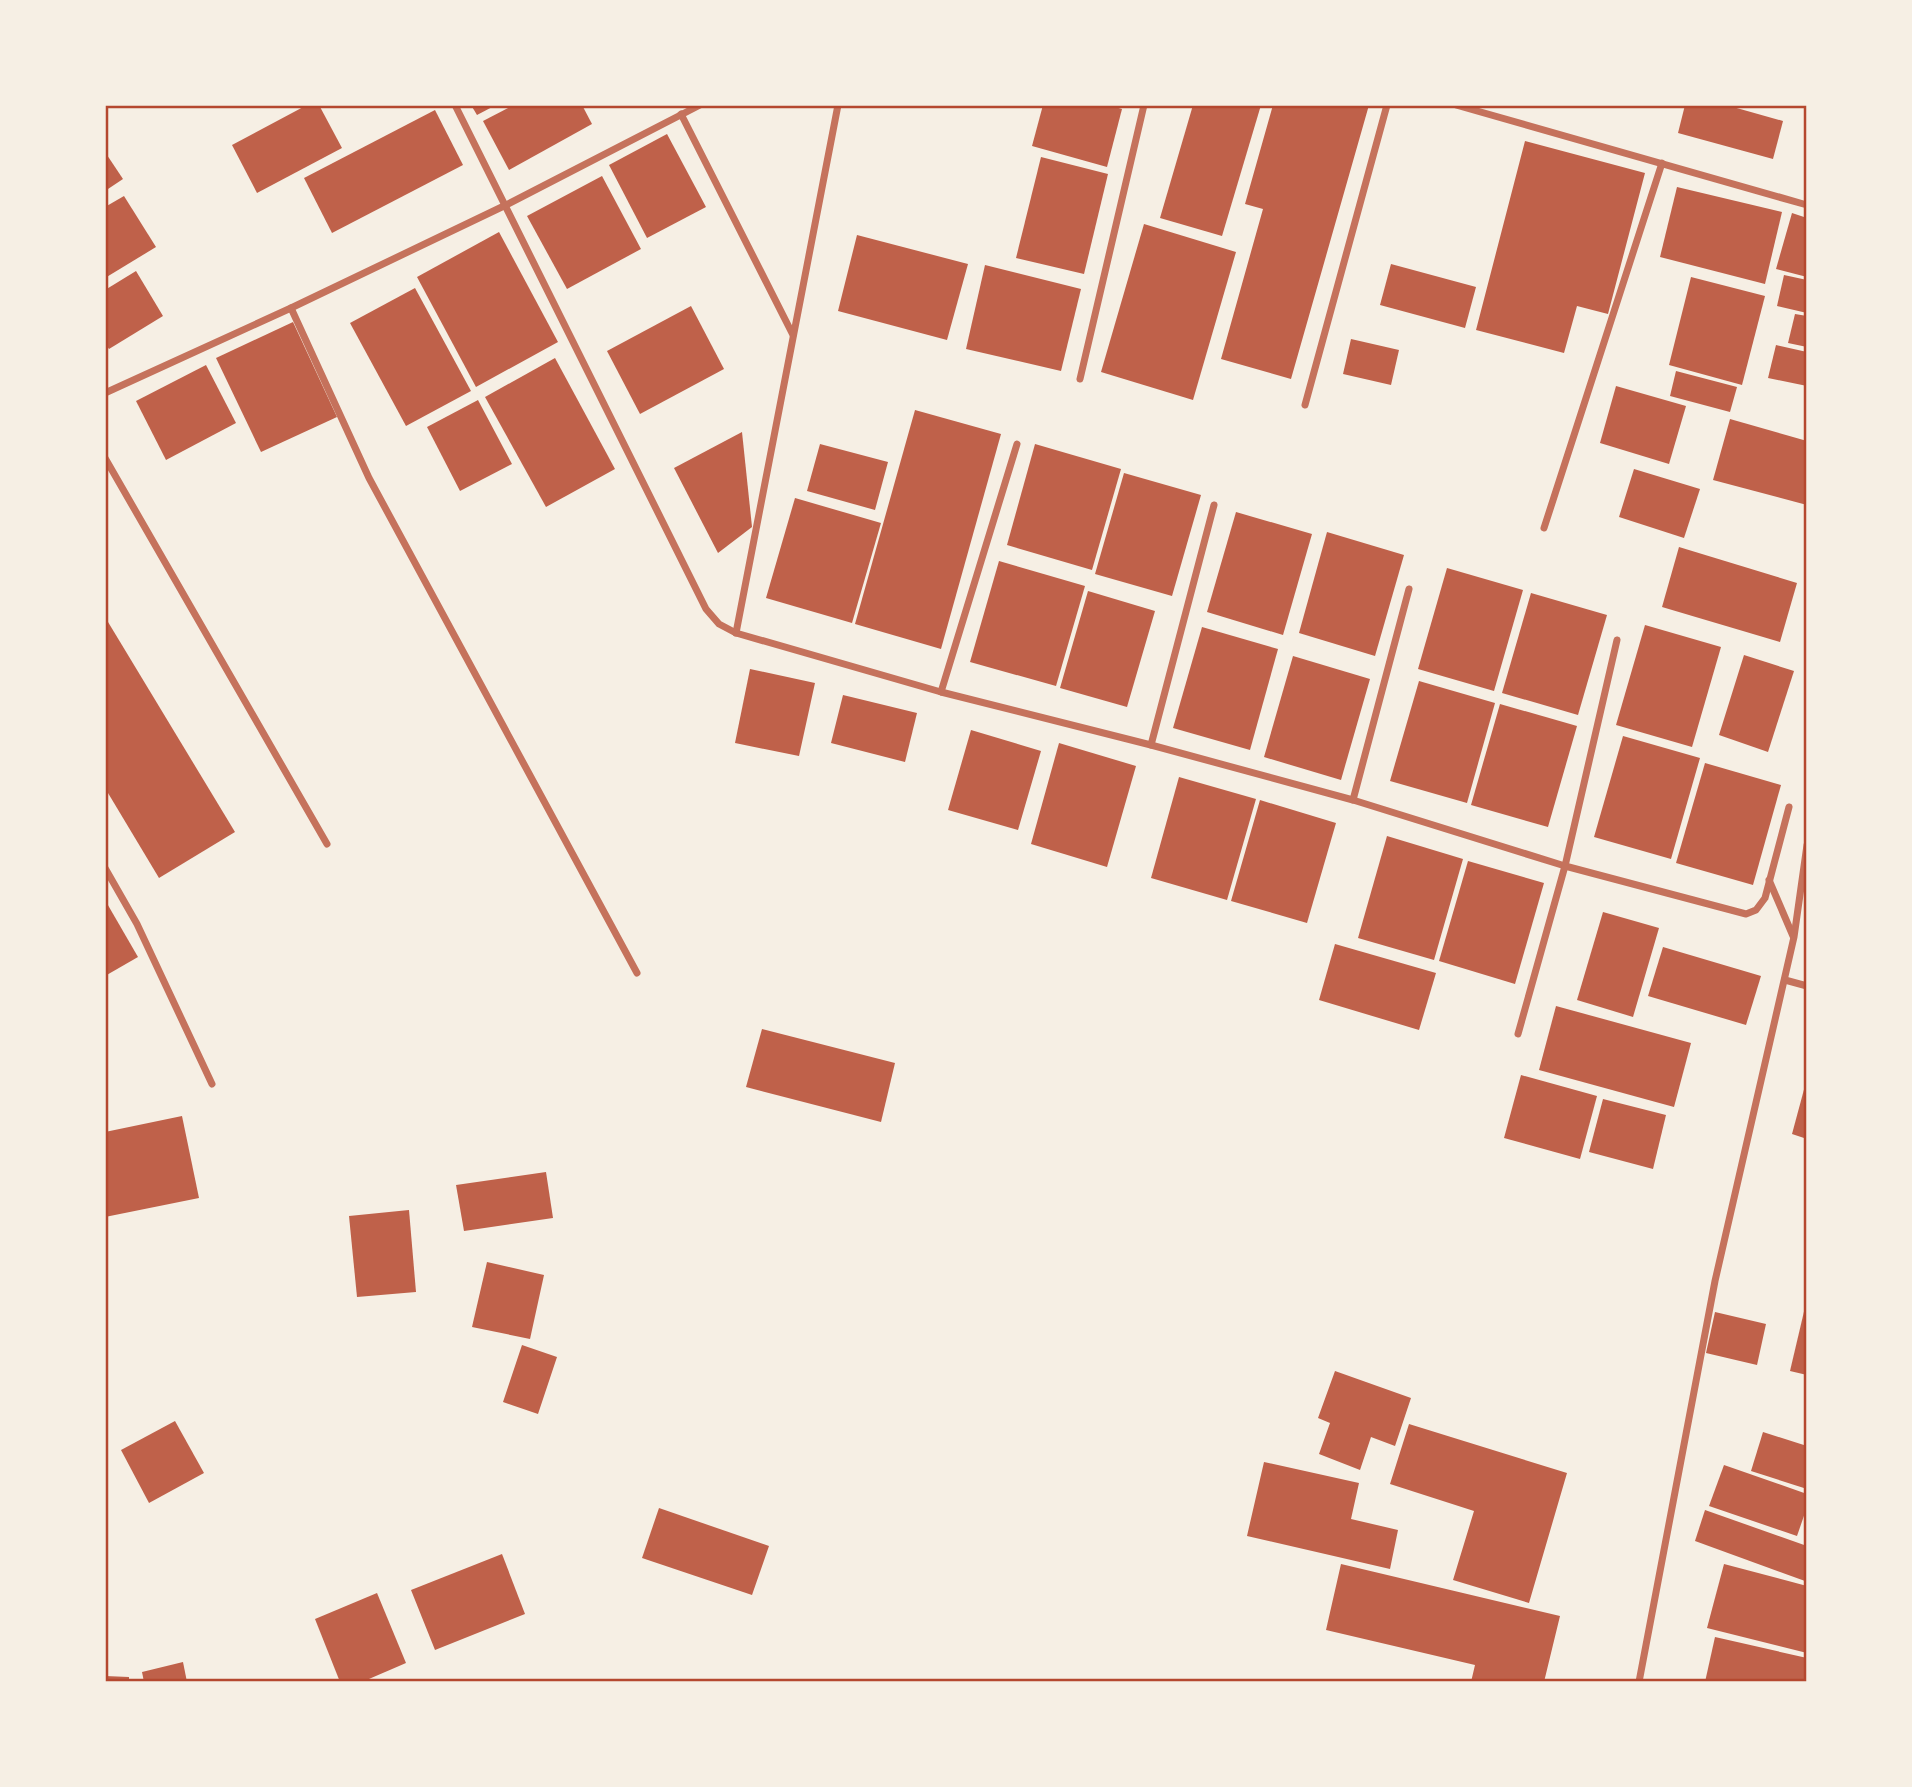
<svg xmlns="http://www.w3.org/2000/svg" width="1912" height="1787" font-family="'PT Sans',sans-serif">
<rect width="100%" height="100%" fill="#f6efe4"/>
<!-- building -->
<g fill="#bf614a">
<path d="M 307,105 L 319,105 L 342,148 L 257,193 L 232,145 Z"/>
<path d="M 471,105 L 496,105 L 477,115 Z"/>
<path d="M 514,105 L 582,105 L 592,124 L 509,170 L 483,121 Z"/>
<path d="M 1043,105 L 1108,105 L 1122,109 L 1107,167 L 1032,146 Z"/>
<path d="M 1193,105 L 1261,105 L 1222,236 L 1160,218 Z"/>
<path d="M 1273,105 L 1369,105 L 1291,379 L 1221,359 L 1263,209 L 1245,204 Z"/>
<path d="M 1685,105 L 1726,105 L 1783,121 L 1773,159 L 1678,133 Z"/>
<path d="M 435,110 L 463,165 L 332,233 L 304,178 Z"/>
<path d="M 667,134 L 706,207 L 647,238 L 609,165 Z"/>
<path d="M 1525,141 L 1645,173 L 1608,314 L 1577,306 L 1564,353 L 1476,330 Z"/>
<path d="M 105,152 L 123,179 L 105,191 Z"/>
<path d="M 1041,157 L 1108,174 L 1084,274 L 1016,258 Z"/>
<path d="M 602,176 L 641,249 L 567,289 L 527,216 Z"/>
<path d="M 1677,187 L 1782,212 L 1765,284 L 1660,257 Z"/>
<path d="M 124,196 L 156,247 L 105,278 L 105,207 Z"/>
<path d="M 1792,213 L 1807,218 L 1807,277 L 1776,269 Z"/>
<path d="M 1144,224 L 1236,252 L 1193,400 L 1101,372 Z"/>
<path d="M 499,232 L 558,342 L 476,387 L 417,277 Z"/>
<path d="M 857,235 L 968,264 L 947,340 L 838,311 Z"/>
<path d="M 1391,264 L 1476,287 L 1465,328 L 1380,305 Z"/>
<path d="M 985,265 L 1081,289 L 1061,371 L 966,349 Z"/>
<path d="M 136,271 L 163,316 L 109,349 L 105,343 L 105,290 Z"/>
<path d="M 1784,275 L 1807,280 L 1807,313 L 1777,306 Z"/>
<path d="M 1691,277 L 1765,296 L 1742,385 L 1669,365 Z"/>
<path d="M 415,288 L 471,391 L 406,426 L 350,323 Z"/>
<path d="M 691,306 L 724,369 L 640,414 L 607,351 Z"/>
<path d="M 1795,314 L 1807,316 L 1807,347 L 1788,343 Z"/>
<path d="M 293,322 L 337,417 L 261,452 L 216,358 Z"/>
<path d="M 1351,339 L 1399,350 L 1391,385 L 1343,374 Z"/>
<path d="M 1776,345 L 1807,352 L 1807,386 L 1768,378 Z"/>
<path d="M 555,358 L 615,469 L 546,507 L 485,397 Z"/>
<path d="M 206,365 L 236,423 L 166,460 L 136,401 Z"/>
<path d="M 1676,371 L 1737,387 L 1730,412 L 1670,396 Z"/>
<path d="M 1616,386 L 1686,406 L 1669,464 L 1600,443 Z"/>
<path d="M 478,400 L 512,464 L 460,491 L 427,427 Z"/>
<path d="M 915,410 L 1001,434 L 941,649 L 855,624 Z"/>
<path d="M 1730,419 L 1807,441 L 1807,505 L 1713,480 Z"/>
<path d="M 742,432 L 752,527 L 718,553 L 674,468 Z"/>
<path d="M 820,444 L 888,462 L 875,510 L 807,491 Z"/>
<path d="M 1035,444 L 1121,469 L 1092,570 L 1007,545 Z"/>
<path d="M 1634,469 L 1700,489 L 1684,538 L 1619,517 Z"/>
<path d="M 1124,473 L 1201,495 L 1172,596 L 1095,574 Z"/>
<path d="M 795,498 L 881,523 L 852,623 L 766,598 Z"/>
<path d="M 1236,512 L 1312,534 L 1283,635 L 1207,612 Z"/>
<path d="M 1327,532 L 1404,555 L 1375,656 L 1299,633 Z"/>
<path d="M 1679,547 L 1797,583 L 1780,642 L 1662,607 Z"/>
<path d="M 999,561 L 1085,586 L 1056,686 L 970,662 Z"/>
<path d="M 1447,568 L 1523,590 L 1494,691 L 1418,669 Z"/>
<path d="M 1088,591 L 1155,611 L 1127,707 L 1060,688 Z"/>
<path d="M 1531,593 L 1607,615 L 1578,715 L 1502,693 Z"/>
<path d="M 105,617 L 235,832 L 159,878 L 105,788 Z"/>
<path d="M 1645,625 L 1721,647 L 1692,747 L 1616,725 Z"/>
<path d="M 1202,627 L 1278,649 L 1250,750 L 1173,728 Z"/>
<path d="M 1744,655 L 1794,671 L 1768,752 L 1719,735 Z"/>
<path d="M 1293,656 L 1370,679 L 1341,780 L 1264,757 Z"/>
<path d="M 750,669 L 815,683 L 799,756 L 735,743 Z"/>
<path d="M 1419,681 L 1495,703 L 1467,803 L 1390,781 Z"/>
<path d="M 843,695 L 917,713 L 905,762 L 831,743 Z"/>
<path d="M 1500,704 L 1577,726 L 1548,827 L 1471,805 Z"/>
<path d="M 971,730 L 1041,751 L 1018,830 L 948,810 Z"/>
<path d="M 1623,736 L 1700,758 L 1671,859 L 1594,837 Z"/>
<path d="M 1059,743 L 1136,766 L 1107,867 L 1031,844 Z"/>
<path d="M 1705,763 L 1781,785 L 1753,885 L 1676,863 Z"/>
<path d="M 1179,777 L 1256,799 L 1227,900 L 1151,878 Z"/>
<path d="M 1260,800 L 1336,823 L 1307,923 L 1231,901 Z"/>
<path d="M 1387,836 L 1463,859 L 1434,960 L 1358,938 Z"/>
<path d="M 1468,861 L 1544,883 L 1515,984 L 1439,961 Z"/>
<path d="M 105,900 L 138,957 L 105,976 Z"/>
<path d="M 1603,912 L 1659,928 L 1633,1017 L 1577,1000 Z"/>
<path d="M 1335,944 L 1436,973 L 1419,1030 L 1319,1000 Z"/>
<path d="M 1663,947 L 1761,976 L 1746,1025 L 1648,996 Z"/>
<path d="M 1556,1006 L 1691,1043 L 1674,1107 L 1539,1070 Z"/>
<path d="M 762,1029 L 895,1063 L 881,1122 L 746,1087 Z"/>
<path d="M 1521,1075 L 1597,1096 L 1580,1159 L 1504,1138 Z"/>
<path d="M 1806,1082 L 1807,1083 L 1807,1139 L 1792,1134 Z"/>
<path d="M 1603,1099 L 1666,1115 L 1653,1169 L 1589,1152 Z"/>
<path d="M 182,1116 L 199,1198 L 105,1217 L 105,1132 Z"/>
<path d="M 546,1172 L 553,1218 L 464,1231 L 456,1185 Z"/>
<path d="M 409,1210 L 416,1292 L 357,1297 L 349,1216 Z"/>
<path d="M 487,1262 L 544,1275 L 530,1339 L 472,1327 Z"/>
<path d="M 1806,1303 L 1807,1303 L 1807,1375 L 1790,1371 Z"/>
<path d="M 1715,1312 L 1766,1324 L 1757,1365 L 1706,1353 Z"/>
<path d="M 522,1345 L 557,1357 L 538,1414 L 503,1402 Z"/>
<path d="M 1335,1371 L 1411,1398 L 1395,1446 L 1371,1437 L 1360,1470 L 1319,1454 L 1330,1423 L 1318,1418 Z"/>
<path d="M 175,1421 L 204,1473 L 149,1503 L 121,1450 Z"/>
<path d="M 1409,1424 L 1567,1473 L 1529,1603 L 1453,1580 L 1474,1511 L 1390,1484 Z"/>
<path d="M 1763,1432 L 1807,1446 L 1807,1489 L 1751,1471 Z"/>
<path d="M 1264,1462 L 1359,1483 L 1351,1519 L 1398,1530 L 1390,1569 L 1247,1536 Z"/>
<path d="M 1724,1465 L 1807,1494 L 1807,1507 L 1797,1536 L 1709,1506 Z"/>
<path d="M 659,1508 L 769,1546 L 752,1595 L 642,1558 Z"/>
<path d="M 1705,1510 L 1807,1546 L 1807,1575 L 1805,1581 L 1695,1541 Z"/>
<path d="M 502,1554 L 525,1614 L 435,1650 L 411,1590 Z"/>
<path d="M 1341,1564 L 1560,1616 L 1544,1682 L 1471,1682 L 1475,1665 L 1326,1630 Z"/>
<path d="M 1724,1564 L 1807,1586 L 1807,1653 L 1707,1628 Z"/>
<path d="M 377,1593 L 406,1663 L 362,1682 L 340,1682 L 315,1619 Z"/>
<path d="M 1715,1637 L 1807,1658 L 1807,1682 L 1705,1682 Z"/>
<path d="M 183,1662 L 187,1682 L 144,1682 L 142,1672 Z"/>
<path d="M 105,1676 L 129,1677 L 129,1682 L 105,1682 Z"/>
</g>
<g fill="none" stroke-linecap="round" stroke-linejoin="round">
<!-- minor -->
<g stroke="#c5725c" stroke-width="7">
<path d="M 455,105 L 706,609 L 719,624 L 736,633 L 941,692 L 1151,745 L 1353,800 L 1565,866 L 1746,914 L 1756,910 L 1765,898 L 1789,807"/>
<path d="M 1456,105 L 1807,205"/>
<path d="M 681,114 L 793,335"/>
<path d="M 291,308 L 369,478 L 637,973"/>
<path d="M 1080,379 L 1144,105"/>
<path d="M 105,393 L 291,308 L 506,205 L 700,105"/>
<path d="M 1305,405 L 1387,105"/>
<path d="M 105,458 L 327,844"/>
<path d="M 1544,528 L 1662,163"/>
<path d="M 736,633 L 838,105"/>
<path d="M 941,692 L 1017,444"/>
<path d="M 1151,745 L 1214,505"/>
<path d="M 1353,800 L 1409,589"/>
<path d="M 105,868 L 137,924 L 212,1084"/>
<path d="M 1769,880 L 1793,936"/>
<path d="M 1785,980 L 1807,986"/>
<path d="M 1518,1034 L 1565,866 L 1617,640"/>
<path d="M 1639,1682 L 1715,1281 L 1794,937 L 1807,845"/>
</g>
</g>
<!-- border -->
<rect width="1912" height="1787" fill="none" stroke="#f6efe4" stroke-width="214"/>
<rect x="107" y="107" width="1698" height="1573" fill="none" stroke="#b5482f" stroke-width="2.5"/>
</svg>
